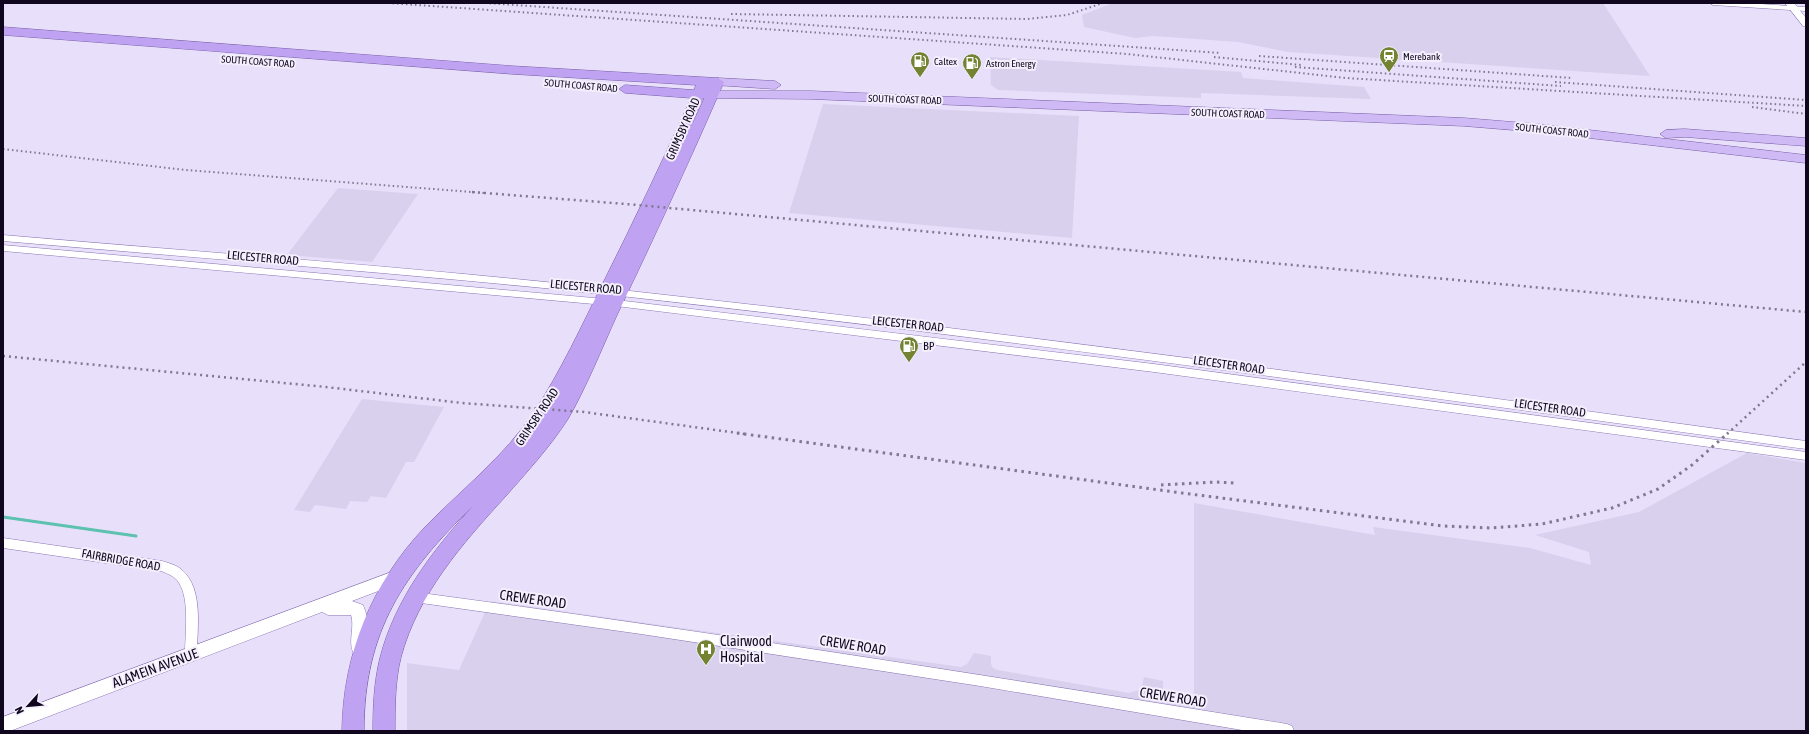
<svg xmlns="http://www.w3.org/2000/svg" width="1809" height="734" font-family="'Asap Condensed',sans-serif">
<rect width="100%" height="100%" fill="#e8dffb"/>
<!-- built -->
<g fill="#d9d0ed">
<path d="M 1113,3 L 1603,3 L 1650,76 L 1288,52 L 1238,42 L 1153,36 L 1135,38 L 1084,27 L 1082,15 Z"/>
<path d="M 990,57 L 1241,72 L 1243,78 L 1364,87 L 1371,99 L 1201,93 L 1201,98 L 998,90 L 991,85 Z"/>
<path d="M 823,104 L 1079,116 L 1072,238 L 789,213 Z"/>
<path d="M 338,188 L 418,194 L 372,262 L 287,255 Z"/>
<path d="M 362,399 L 444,407 L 414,462 L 406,462 L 386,498 L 371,496 L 367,502 L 350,501 L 346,509 L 315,505 L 310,512 L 294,510 Z"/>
<path d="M 1747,453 L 1806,463 L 1806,731 L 407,731 L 407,663 L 459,670 L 490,601 L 961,667 L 967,664 L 974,653 L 991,656 L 991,664 L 993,668 L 998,670 L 1129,693 L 1139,690 L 1142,686 L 1144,677 L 1163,681 L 1163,692 L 1169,697 L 1176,701 L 1194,704 L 1194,503 L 1375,535 L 1373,527 L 1530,548 L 1591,565 L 1589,552 L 1535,535 L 1639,512 Z"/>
</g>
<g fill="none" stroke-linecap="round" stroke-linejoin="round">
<!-- stream -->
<path stroke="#5dc2af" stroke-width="3" d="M 3,517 L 136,536"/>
<!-- minor casing -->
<g stroke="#8a75b3" stroke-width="1">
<g id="minor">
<path d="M 1710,3 L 1745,3 L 1806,7 L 1806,11 L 1713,5 Z"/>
<path d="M 3,235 C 209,253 415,267 621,290 C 1017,333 1411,387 1806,441 L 1806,449 C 1411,395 1017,340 621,296 C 415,274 209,259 3,241 Z"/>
<path d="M 3,245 L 616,300 L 1154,364 L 1806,452 L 1806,460 L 1154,372 L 616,306 L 3,251 Z"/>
<path d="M 3,538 L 162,561 C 168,563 177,565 182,570 C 204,589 197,629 197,655 L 195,659 L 191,661 L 187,659 L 185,655 C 185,635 190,600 179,583 C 175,576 168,574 161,571 L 3,548 Z"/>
<path d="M 414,592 C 706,631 996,677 1287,724 L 1292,726 L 1294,731 L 1248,731 L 980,686 L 641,634 L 414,602 L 410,601 L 408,597 L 410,593 Z"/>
</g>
</g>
<!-- tertiary casing -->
<g stroke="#8a75b3" stroke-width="1">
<g id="tertiary">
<path d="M 1785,3 L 1794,3 L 1806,18 L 1806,27 L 1803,26 Z"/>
<path d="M 397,570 L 402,572 L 405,577 L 402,582 L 352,601 L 363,605 C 369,619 371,637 365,652 L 359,655 L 353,652 C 348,640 355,627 351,615 L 328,615 L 322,612 L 10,731 L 3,731 L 3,717 Z"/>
</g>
</g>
<!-- primary casing -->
<g stroke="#775da5" stroke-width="1">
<g id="primary">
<path d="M 718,78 L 775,81 L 781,85 L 775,89 L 714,85 L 712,82 Z"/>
<path d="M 713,91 L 811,91 L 1464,118 L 1537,124 L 1806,155 L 1806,163 L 1537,132 L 1464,126 L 811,99 L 709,98 L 707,95 Z"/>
<path d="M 1685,129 L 1806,138 L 1806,146 L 1685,137 L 1666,138 L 1660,134 L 1666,130 Z"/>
</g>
</g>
<!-- trunk casing -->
<g stroke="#775da5" stroke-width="1">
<path id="trunk" d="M 3,27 L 512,66 L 718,78 L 724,82 C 690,160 654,238 617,315 C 602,348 586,388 568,419 C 550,447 527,472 505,497 C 462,544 418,594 401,657 C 395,681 395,706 395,731 L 373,731 C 373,707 374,682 380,658 C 395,599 433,550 473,506 C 404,573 364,631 364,731 L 342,731 C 343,654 372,583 425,527 C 462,489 504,457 534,412 C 561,371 582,325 604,281 C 634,221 663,160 691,98 L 625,93 L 619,89 L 625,85 L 694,90 L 696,85 L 512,74 L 3,35 ZM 703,98 L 704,99 L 691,127 Z"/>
</g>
<!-- minor -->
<use href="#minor" fill="#fff" fill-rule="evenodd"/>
<!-- tertiary -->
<use href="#tertiary" fill="#fff" fill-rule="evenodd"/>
<!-- primary -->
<use href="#primary" fill="#cfbaf5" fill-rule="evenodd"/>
<!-- trunk -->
<use href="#trunk" fill="#bfa3f2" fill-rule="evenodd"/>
<!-- rail-far2 -->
<g stroke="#807790" stroke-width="2" stroke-dasharray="1.5 3" stroke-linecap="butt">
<path d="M 388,3 L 1127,54 L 1346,78 L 1806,106"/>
<path d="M 485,3 L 1221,53"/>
<path d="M 731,14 L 1027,19 L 1067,15 L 1103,3"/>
<path d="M 1259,56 L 1572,78"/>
<path d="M 1214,57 L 1301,65"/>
<path d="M 1295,67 L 1561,86"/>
<path d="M 1555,82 L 1806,100"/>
<path d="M 1752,107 L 1806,114"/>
<path d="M 3,149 L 186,170 L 485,193"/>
</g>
<!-- rail-far1 -->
<g stroke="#807790" stroke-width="2.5" stroke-dasharray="2 4" stroke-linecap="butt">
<path d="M 472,192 L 626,204 L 1806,312"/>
<path d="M 3,356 L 326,387 L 462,403 L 584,412 L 745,434"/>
<path d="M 1727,434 L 1806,362"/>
</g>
<!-- rail -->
<g stroke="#807790" stroke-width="3" stroke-dasharray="2.5 4.5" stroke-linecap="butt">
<path d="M 737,433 L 1182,493 L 1443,526 L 1491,528 L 1542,524 L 1612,508 L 1658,489 L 1692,465 L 1728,433"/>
<path d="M 1161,485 L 1215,482 L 1235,483"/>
</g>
</g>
<!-- icons -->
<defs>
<g id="station-pin" transform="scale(1)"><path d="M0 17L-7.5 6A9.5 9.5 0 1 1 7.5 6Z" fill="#738332" stroke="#f3effd"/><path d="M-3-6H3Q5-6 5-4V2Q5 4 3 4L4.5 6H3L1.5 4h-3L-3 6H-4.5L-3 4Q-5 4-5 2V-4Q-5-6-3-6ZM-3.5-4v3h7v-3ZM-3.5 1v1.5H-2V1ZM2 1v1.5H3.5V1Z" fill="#fff"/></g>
<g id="fuel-pin" transform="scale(1)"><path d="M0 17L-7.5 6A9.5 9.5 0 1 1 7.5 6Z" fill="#738332" stroke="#f3effd"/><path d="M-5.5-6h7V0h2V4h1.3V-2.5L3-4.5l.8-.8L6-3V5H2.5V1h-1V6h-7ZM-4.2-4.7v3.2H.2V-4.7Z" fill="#fff"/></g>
<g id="hospital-pin" transform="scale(1)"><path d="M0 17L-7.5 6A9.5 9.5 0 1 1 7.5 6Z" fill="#738332" stroke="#f3effd"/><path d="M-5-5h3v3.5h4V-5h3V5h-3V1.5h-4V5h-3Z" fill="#fff"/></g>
</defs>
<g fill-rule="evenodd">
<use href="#station-pin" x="1389" y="56"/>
<use href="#fuel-pin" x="920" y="61"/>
<use href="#fuel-pin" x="972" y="63"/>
<use href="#fuel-pin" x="909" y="346"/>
<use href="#hospital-pin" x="706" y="649"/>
</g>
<g text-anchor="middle" stroke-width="4" stroke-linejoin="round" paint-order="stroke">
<!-- far-poi labels -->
<g font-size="10" fill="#10071e" stroke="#f3effd" text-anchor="start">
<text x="1403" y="60">Merebank</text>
<text x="934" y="65">Caltex</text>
<text x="986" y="67">Astron Energy</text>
</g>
<!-- far-street labels -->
<g font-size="10" fill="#10071e" stroke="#f3effd">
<text transform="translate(258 61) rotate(4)" y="4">SOUTH COAST ROAD</text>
<text transform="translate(581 85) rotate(5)" y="4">SOUTH COAST ROAD</text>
<text transform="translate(905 99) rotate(2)" y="4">SOUTH COAST ROAD</text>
<text transform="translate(1228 113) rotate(2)" y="4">SOUTH COAST ROAD</text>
<text transform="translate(1552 130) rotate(6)" y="4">SOUTH COAST ROAD</text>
</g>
<!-- street labels -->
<g font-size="12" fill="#10071e" stroke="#f3effd">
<text transform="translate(683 129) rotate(-66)" y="4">GRIMSBY ROAD</text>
<text transform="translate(263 258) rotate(5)" y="4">LEICESTER ROAD</text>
<text transform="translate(586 287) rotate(5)" y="4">LEICESTER ROAD</text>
<text transform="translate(908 324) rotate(6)" y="4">LEICESTER ROAD</text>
<text transform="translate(1229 365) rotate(8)" y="4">LEICESTER ROAD</text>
<text transform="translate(1550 408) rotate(8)" y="4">LEICESTER ROAD</text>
<text transform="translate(537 417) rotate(-56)" y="4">GRIMSBY ROAD</text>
<text transform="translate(121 560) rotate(10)" y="4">FAIRBRIDGE ROAD</text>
</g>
<!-- poi labels -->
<g font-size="12" fill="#10071e" stroke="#f3effd" text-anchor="start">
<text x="923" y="350">BP</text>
</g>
<!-- near-street labels -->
<g font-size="14" fill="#10071e" stroke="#f3effd">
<text transform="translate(533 599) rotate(8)" y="5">CREWE ROAD</text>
<text transform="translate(853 645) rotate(9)" y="5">CREWE ROAD</text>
<text transform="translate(155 668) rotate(-20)" y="5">ALAMEIN AVENUE</text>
<text transform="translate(1173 697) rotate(9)" y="5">CREWE ROAD</text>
</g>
<!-- near-poi labels -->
<g font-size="14" fill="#10071e" stroke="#f3effd" text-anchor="start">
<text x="720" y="646">Clairwood<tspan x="720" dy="16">Hospital</tspan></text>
</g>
</g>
<!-- border -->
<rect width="1809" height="734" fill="none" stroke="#10071e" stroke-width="8"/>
<!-- north arrow -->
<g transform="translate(28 706) rotate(243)" stroke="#f3effd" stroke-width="3" paint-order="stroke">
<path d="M0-3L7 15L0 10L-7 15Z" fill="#10071e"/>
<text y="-6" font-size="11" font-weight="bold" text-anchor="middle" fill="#10071e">N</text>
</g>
</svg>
